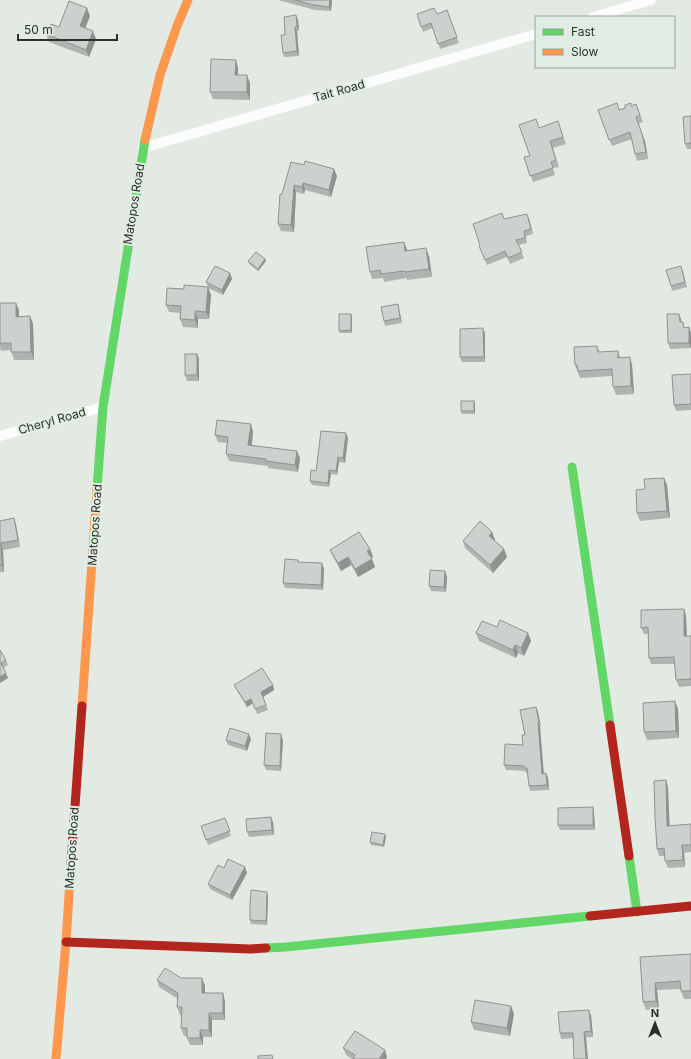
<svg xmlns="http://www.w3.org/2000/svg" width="691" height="1059" font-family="Inter,sans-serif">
<rect width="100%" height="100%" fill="#e3eae4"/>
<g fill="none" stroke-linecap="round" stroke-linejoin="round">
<!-- street -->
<g stroke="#fbfcfb" stroke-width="10">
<path d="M 593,17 L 651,0"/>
<path d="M 143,148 L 536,34"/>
<path d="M 0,436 L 103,407"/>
</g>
<!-- fast -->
<g stroke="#63d668" stroke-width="9">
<path d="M 572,467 L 610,725"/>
<path d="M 97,489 L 103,407 L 145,140"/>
<path d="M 629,856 L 637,912"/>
<path d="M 266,948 L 286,947 L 590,916"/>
</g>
<!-- slow -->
<g stroke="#ff974d" stroke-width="9">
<path d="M 145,140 L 160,75 L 177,26 L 188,0"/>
<path d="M 82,706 L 97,489"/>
<path d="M 56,1059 L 66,942 L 71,864"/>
</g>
<!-- jam -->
<g stroke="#b3261e" stroke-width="9">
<path d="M 610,725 L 629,856"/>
<path d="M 71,864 L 82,706"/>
<path d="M 590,916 L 691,906"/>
<path d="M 66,942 L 250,949 L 266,948"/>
</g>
</g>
<!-- wall -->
<g fill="#b0b4b0">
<path d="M 278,0 L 332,0 L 331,11 L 315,10 Z"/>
<path d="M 447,10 L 459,43 L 440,49 L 433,28 L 423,32 L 417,14 L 437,14 Z"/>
<path d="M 296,15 L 298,20 L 299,31 L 297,31 L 299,56 L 284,57 L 283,53 L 285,35 Z"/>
<path d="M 90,16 L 85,28 L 96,39 L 89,57 L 49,42 L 46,34 L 59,27 Z"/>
<path d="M 238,67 L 238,75 L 250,83 L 250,100 L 213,99 L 210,92 Z"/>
<path d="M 636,104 L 643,122 L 638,124 L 645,141 L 648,159 L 637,161 L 635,154 L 632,139 L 612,146 L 598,110 L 619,110 Z"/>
<path d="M 691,116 L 691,149 L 687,149 L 685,144 Z"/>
<path d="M 558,121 L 566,144 L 553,148 L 559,167 L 553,168 L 555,175 L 533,182 L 524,157 L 530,156 L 539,128 Z"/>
<path d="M 291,162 L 337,176 L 331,197 L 305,190 L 304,194 L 296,192 L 294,232 L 281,231 L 278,224 L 282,194 Z"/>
<path d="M 504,219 L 529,219 L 533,234 L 526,236 L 527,243 L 518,245 L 524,258 L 510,264 L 507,257 L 487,265 L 479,246 L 480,245 Z"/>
<path d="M 407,249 L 407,251 L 429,256 L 432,277 L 407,280 L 407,278 L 384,282 L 383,278 L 372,279 L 370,272 Z"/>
<path d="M 265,259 L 266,261 L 258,271 L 249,264 L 248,261 Z"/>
<path d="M 683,271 L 687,287 L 672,291 L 671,286 Z"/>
<path d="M 230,273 L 232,279 L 223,295 L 208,288 L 211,295 L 209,319 L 198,319 L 198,328 L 183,327 L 180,319 L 180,313 L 169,312 L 166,305 L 184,289 L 208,287 L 206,282 Z"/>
<path d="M 16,303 L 19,310 L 19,317 L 30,316 L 33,324 L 34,360 L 14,360 L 11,350 L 1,351 L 0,347 L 0,343 Z"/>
<path d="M 398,304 L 399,309 L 402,323 L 385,326 L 384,321 Z"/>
<path d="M 352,316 L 352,333 L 340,333 L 339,331 Z"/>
<path d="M 681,319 L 681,322 L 685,328 L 689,327 L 691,333 L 691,348 L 670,349 L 668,343 Z"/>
<path d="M 485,333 L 485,362 L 462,362 L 460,357 Z"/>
<path d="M 597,346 L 600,352 L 620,358 L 630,357 L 632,365 L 634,394 L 616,395 L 613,387 L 613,376 L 580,378 L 575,365 Z"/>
<path d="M 197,354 L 199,359 L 199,381 L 187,381 L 185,375 Z"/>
<path d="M 691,374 L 691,410 L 676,411 L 674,405 Z"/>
<path d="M 474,401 L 475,404 L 475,414 L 462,414 L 461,411 Z"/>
<path d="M 253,431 L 252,445 L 300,458 L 298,472 L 268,468 L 268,466 L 229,461 L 226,454 L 227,443 L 218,442 L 215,435 Z"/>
<path d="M 348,438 L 345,463 L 339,462 L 337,475 L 331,474 L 329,487 L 312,485 L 310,481 L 316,471 Z"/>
<path d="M 664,478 L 667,485 L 670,518 L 640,521 L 637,513 L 645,489 Z"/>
<path d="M 14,518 L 16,525 L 20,547 L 3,550 L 4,572 L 0,572 L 0,521 Z"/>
<path d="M 492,532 L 495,540 L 495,541 L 504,549 L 507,557 L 493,573 L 465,548 L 463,541 Z"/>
<path d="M 370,549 L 373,557 L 371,558 L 375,567 L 358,577 L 351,565 L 341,571 L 333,557 L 330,550 Z"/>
<path d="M 298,560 L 299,562 L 322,563 L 324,569 L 323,590 L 285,588 L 283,583 Z"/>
<path d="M 445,571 L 447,577 L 446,592 L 431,591 L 429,586 Z"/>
<path d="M 684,609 L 686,616 L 687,636 L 691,636 L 691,686 L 679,687 L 676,680 L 675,664 L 651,664 L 649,658 L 648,634 L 644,634 L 641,628 Z"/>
<path d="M 497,627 L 528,633 L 531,641 L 524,656 L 518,653 L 516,658 L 479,641 L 476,633 Z"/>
<path d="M 0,650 L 6,660 L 8,665 L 3,668 L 8,678 L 0,683 Z"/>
<path d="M 234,685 L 273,685 L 274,690 L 263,697 L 268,710 L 257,714 L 253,703 L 247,707 L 236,689 Z"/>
<path d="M 675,701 L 678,709 L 679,738 L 647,740 L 644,732 Z"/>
<path d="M 538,712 L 541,727 L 540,727 L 544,773 L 548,778 L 549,790 L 530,791 L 529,786 L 527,773 L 526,773 L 525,771 L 506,770 L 504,765 L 523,745 L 525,735 Z"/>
<path d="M 251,739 L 247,751 L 228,745 L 226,740 Z"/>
<path d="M 283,740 L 281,771 L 266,770 L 264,765 Z"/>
<path d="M 666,780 L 668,787 L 669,826 L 691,824 L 691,852 L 684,853 L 685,867 L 668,868 L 665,861 L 665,856 L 659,856 L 657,849 Z"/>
<path d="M 593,807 L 594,813 L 595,830 L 560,830 L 558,825 Z"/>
<path d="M 225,818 L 231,836 L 208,845 L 201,826 Z"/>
<path d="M 273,822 L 274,835 L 249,837 L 247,832 Z"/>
<path d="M 386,837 L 384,847 L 371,845 L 370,842 Z"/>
<path d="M 245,867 L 247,873 L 232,900 L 210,889 L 208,884 L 224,868 Z"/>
<path d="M 268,896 L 267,925 L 251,924 L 250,920 L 250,904 Z"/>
<path d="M 691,954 L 691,999 L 684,999 L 681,991 L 681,989 L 657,990 L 659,1009 L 646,1010 L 643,1002 L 640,957 Z"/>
<path d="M 181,978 L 202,978 L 205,986 L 205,993 L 225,1001 L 225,1020 L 212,1020 L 212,1037 L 203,1037 L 203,1045 L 190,1045 L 187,1038 L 187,1036 L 184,1036 L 181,1028 L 181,1015 L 180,1015 L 177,1007 L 178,999 L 159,987 L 157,980 Z"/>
<path d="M 511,1006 L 514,1014 L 510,1036 L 474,1030 L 471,1022 Z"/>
<path d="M 591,1015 L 593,1037 L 561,1039 L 560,1033 Z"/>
<path d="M 343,1048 L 387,1057 L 386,1059 L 352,1059 L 346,1055 Z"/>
</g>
<!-- shaded-wall -->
<g fill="#909290">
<path d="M 330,0 L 332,0 L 331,11 L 329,7 Z"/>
<path d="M 87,8 L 90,16 L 83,34 L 80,26 Z"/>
<path d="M 296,15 L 298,20 L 299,31 L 297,26 Z"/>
<path d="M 295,27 L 297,31 L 299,56 L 297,51 Z"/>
<path d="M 93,31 L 96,39 L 89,57 L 86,50 Z"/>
<path d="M 236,60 L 238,67 L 238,83 L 235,75 Z"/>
<path d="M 247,75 L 250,83 L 250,100 L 247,92 Z"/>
<path d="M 642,134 L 645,141 L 648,159 L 646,152 Z"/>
<path d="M 334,169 L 337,176 L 331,197 L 329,190 Z"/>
<path d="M 303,183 L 305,190 L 304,194 L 302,187 Z"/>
<path d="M 294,185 L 296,192 L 294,232 L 291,225 Z"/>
<path d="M 527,214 L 529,219 L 533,234 L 531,229 Z"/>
<path d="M 404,242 L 407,249 L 408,259 L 405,251 Z"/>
<path d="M 426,248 L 429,256 L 432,277 L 429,269 Z"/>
<path d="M 265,259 L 266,261 L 258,271 L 258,269 Z"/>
<path d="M 230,273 L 232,279 L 223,295 L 222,290 Z"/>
<path d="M 208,287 L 211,295 L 209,319 L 206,312 Z"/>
<path d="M 16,303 L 19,310 L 19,324 L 16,317 Z"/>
<path d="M 398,304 L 399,309 L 402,323 L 400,318 Z"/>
<path d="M 195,311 L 198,319 L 198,328 L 195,320 Z"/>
<path d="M 351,314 L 352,316 L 352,333 L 351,330 Z"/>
<path d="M 679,314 L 681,319 L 682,327 L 680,322 Z"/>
<path d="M 30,316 L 33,324 L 34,360 L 31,352 Z"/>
<path d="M 689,327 L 691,333 L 691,348 L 689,343 Z"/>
<path d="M 483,328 L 485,333 L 485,362 L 484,357 Z"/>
<path d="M 618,351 L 620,358 L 618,358 Z"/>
<path d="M 197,354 L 199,359 L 199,381 L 197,375 Z"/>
<path d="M 630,357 L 632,365 L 634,394 L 631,386 Z"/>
<path d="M 474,401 L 475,404 L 475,414 L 474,411 Z"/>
<path d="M 251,424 L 253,431 L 251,452 L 248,445 Z"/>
<path d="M 346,433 L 348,438 L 345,463 L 343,458 Z"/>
<path d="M 297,451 L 300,458 L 298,472 L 295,465 Z"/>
<path d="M 338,457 L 339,462 L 337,475 L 336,471 Z"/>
<path d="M 329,470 L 331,474 L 329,487 L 328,483 Z"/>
<path d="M 664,478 L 667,485 L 670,518 L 667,511 Z"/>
<path d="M 14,518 L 16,525 L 20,547 L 18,540 Z"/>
<path d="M 492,532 L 495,540 L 492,543 L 489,536 Z"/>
<path d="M 1,543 L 3,550 L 4,572 L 2,565 Z"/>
<path d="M 370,549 L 373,557 L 370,559 L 367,551 Z"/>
<path d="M 504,549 L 507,557 L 493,573 L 490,565 Z"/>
<path d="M 348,557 L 351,565 L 341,571 L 338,563 Z"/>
<path d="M 372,559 L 375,567 L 358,577 L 355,569 Z"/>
<path d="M 322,563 L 324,569 L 323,590 L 321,585 Z"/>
<path d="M 445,571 L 447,577 L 446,592 L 444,587 Z"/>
<path d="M 684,609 L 686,616 L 687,642 L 684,636 Z"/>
<path d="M 528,633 L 531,641 L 524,656 L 521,648 Z"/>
<path d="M 515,645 L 518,653 L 516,658 L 513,650 Z"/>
<path d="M 6,673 L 8,678 L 0,683 L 0,677 Z"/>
<path d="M 273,685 L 274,690 L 263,697 L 261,692 Z"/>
<path d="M 251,699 L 253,703 L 247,707 L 245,702 Z"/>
<path d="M 675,701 L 678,709 L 679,738 L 676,731 Z"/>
<path d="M 536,707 L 538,712 L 541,727 L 539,722 Z"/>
<path d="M 538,722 L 540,727 L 544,778 L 542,774 Z"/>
<path d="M 249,734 L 251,739 L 247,751 L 245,746 Z"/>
<path d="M 281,734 L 283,740 L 281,771 L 280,766 Z"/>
<path d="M 546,773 L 548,778 L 549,790 L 547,785 Z"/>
<path d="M 666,780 L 668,787 L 670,833 L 667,826 Z"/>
<path d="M 593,807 L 594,813 L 595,830 L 593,825 Z"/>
<path d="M 271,817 L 273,822 L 274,835 L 272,830 Z"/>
<path d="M 385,834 L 386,837 L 384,847 L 383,845 Z"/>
<path d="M 682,845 L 684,853 L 685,867 L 683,860 Z"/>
<path d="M 245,867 L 247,873 L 232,900 L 230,895 Z"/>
<path d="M 267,892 L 268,896 L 267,925 L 266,921 Z"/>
<path d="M 202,978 L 205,986 L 205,1000 L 202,993 Z"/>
<path d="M 655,983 L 657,990 L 659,1009 L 656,1001 Z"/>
<path d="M 223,993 L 225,1001 L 225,1020 L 223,1013 Z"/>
<path d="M 511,1006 L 514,1014 L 510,1036 L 507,1028 Z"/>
<path d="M 589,1010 L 591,1015 L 593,1037 L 591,1031 Z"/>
<path d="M 209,1013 L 212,1020 L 212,1037 L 209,1030 Z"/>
<path d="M 200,1030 L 203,1037 L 203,1045 L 200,1038 Z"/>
<path d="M 584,1032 L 586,1037 L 588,1059 L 586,1059 Z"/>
<path d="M 385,1050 L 387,1057 L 386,1059 L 379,1059 Z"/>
</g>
<!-- building -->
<g fill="#cdd1cd" stroke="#909290">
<path d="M 295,0 L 330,0 L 329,7 L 314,5 Z"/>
<path d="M 69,1 L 87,8 L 80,26 L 93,31 L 86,50 L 46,34 L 51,24 L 59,27 Z"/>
<path d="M 434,8 L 437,14 L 447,10 L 457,37 L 438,44 L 431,23 L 421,27 L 417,14 Z"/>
<path d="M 296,15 L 297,26 L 295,27 L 297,51 L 283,53 L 281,35 L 285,35 L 284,17 Z"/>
<path d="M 211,59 L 236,60 L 235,75 L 247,75 L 247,92 L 210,92 Z"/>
<path d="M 617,103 L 619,110 L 625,108 L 625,105 L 631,103 L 631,106 L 636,104 L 640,115 L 636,117 L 642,134 L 646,152 L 635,154 L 630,132 L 609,140 L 598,110 Z"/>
<path d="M 691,116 L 691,143 L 685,144 L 683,117 Z"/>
<path d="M 536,119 L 539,128 L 558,121 L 563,137 L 550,141 L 556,160 L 551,162 L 553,168 L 530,176 L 524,157 L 530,156 L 519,125 Z"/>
<path d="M 305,161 L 334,169 L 329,190 L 303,183 L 302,187 L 294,185 L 291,225 L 278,224 L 280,194 L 282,194 L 291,162 L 304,165 Z"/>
<path d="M 502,213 L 504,219 L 527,214 L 531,229 L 524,231 L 525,238 L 516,240 L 522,252 L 508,258 L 505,251 L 485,260 L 479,246 L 480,245 L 473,224 Z"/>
<path d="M 404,242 L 405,251 L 426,248 L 429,269 L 405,272 L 404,271 L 381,274 L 380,270 L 370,272 L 366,247 Z"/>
<path d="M 256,252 L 265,259 L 258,269 L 248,261 Z"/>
<path d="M 215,266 L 230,273 L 222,290 L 206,282 Z"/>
<path d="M 681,266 L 685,282 L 671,286 L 666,270 Z"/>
<path d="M 184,285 L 208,287 L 206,312 L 195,311 L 195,320 L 180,319 L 181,306 L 166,305 L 167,288 L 184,289 Z"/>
<path d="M 0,303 L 16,303 L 16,317 L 30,316 L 31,352 L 11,352 L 11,343 L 0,343 Z"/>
<path d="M 398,304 L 400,318 L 384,321 L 381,307 Z"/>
<path d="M 339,314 L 351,314 L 351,330 L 339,331 Z"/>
<path d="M 667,314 L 679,314 L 680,322 L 683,322 L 684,328 L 689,327 L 689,343 L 668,343 Z"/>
<path d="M 483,328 L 484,357 L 460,357 L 460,329 Z"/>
<path d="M 597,346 L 598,352 L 618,351 L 618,358 L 630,357 L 631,386 L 613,387 L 612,369 L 578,371 L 577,365 L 575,365 L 574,347 Z"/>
<rect x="185" y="354" width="12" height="21"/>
<path d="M 691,374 L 691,404 L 674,405 L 672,375 Z"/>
<rect x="461" y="401" width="13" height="10"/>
<path d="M 217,420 L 251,424 L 248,445 L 297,451 L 295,465 L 266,461 L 266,459 L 226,454 L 228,437 L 215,435 Z"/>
<path d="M 321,431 L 346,433 L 343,458 L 338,457 L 336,471 L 329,470 L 328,483 L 310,481 L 311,470 L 316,471 Z"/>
<path d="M 664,478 L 667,511 L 637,513 L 636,490 L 645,489 L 644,479 Z"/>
<path d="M 14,518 L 18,540 L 1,543 L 2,565 L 0,565 L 0,521 Z"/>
<path d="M 480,521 L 492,532 L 489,536 L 504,549 L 490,565 L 463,541 Z"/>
<path d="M 359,532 L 370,549 L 367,551 L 372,559 L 355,569 L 348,557 L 338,563 L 330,550 Z"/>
<path d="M 285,559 L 298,560 L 298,562 L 322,563 L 321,585 L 283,583 Z"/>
<path d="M 430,570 L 445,571 L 444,587 L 429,586 Z"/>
<path d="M 684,609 L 684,636 L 691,636 L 691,679 L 676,680 L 674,657 L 649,658 L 648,627 L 641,628 L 641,610 Z"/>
<path d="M 500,620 L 528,633 L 521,648 L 515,645 L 513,650 L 476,633 L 482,621 L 497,627 Z"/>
<path d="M 0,650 L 6,660 L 1,663 L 6,673 L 0,677 Z"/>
<path d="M 262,668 L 273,685 L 261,692 L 266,705 L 255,709 L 251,699 L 245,702 L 234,685 Z"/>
<path d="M 675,701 L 676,731 L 644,732 L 643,703 Z"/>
<path d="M 536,707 L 539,722 L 538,722 L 542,774 L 546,773 L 547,785 L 529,786 L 527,768 L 525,768 L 524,766 L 504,765 L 505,744 L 523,745 L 522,735 L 525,735 L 520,710 Z"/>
<path d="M 230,728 L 249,734 L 245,746 L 226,740 Z"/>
<path d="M 266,733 L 281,734 L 280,766 L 264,765 Z"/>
<path d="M 666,780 L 667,826 L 691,824 L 691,845 L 682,845 L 683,860 L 665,861 L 664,848 L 657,849 L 655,817 L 654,781 Z"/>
<path d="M 593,807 L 593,825 L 558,825 L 558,808 Z"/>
<path d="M 271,817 L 272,830 L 247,832 L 246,819 Z"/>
<path d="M 225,818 L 230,831 L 206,840 L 201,826 Z"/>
<path d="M 372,832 L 385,834 L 383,845 L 370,842 Z"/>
<path d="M 228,859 L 245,867 L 230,895 L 208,884 L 218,865 L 224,868 Z"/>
<path d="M 251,890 L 267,892 L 266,921 L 250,920 L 250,904 Z"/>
<path d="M 691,954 L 691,991 L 681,991 L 680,981 L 655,983 L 656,1001 L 643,1002 L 640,957 Z"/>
<path d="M 165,968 L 181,978 L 202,978 L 202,993 L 223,993 L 223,1013 L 209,1013 L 209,1030 L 200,1030 L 200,1038 L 187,1038 L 187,1028 L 181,1028 L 182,1007 L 177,1007 L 178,993 L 157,980 Z"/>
<path d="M 475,1000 L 511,1006 L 507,1028 L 471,1022 Z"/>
<path d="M 589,1010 L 591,1031 L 584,1032 L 586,1059 L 574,1059 L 573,1033 L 560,1033 L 558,1012 Z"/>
<path d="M 355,1031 L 385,1050 L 379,1059 L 353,1059 L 355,1055 L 343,1048 Z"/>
<path d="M 272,1055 L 273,1059 L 258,1059 L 258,1056 Z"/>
</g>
<g text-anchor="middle" stroke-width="4" stroke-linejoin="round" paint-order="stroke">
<!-- street labels -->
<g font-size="12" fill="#2b302b" stroke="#e0ede2">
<text transform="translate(339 91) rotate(-16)" y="4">Tait Road</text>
<text transform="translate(134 204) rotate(-81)" y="4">Matopos Road</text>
<text transform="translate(52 421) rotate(-16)" y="4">Cheryl Road</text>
<text transform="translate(95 525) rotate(-86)" y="4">Matopos Road</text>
<text transform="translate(72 848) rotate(-86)" y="4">Matopos Road</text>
</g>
</g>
<!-- legend -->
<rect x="535" y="16" width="140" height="52" fill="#e0ede2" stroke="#98a199"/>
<rect x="543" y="29" width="20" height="6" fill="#63d668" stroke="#98a199"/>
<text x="571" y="36" font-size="12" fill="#2b302b">Fast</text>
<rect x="543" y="49" width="20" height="6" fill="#ff974d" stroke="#98a199"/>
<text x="571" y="56" font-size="12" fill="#2b302b">Slow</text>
<!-- north arrow -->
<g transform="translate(655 1023)" stroke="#e0ede2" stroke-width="3" paint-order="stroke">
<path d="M0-3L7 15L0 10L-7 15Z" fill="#2b302b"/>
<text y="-6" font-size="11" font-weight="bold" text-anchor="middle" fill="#2b302b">N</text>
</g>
<!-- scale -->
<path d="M18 34v6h99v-6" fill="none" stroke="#2b302b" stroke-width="2"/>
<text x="24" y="34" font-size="12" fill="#2b302b" stroke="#e0ede2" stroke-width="3" paint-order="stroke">50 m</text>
</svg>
